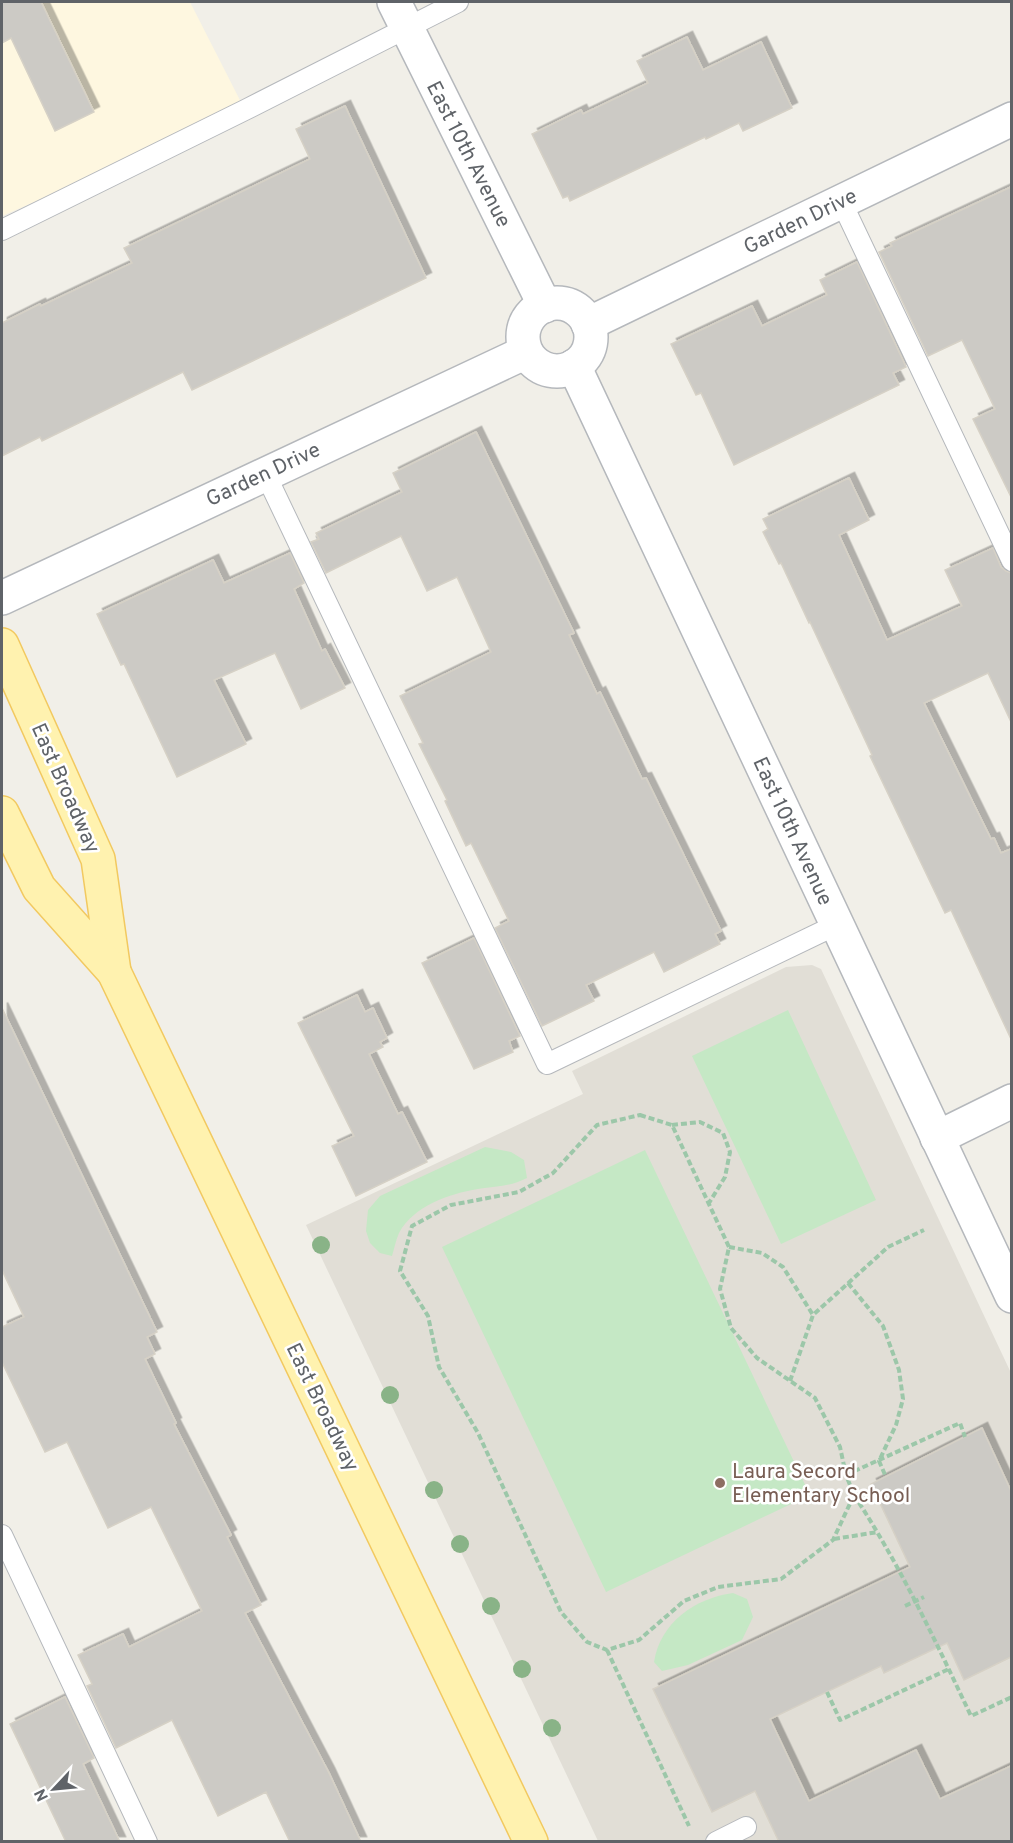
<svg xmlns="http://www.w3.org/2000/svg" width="1013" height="1843" font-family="Overpass,sans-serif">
<defs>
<filter id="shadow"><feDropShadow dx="5.5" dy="-5.5" stdDeviation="0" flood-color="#0004"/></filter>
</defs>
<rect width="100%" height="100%" fill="#f1efe8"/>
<!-- commercial -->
<path fill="#fef7e0" d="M 2,2 L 190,2 L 245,110 L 2,216 Z"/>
<!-- education -->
<path fill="#e1ded6" d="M 812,965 L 821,969 L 1011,1373 L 1011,1841 L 598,1841 L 306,1225 L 583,1094 L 572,1071 L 786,967 Z"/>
<!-- green -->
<g fill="#c5e8c5">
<path d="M 788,1010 L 876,1200 L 781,1244 L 692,1056 Z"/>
<path d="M 485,1147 L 511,1152 L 524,1160 L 527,1178 C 509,1187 497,1186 478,1189 C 448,1194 414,1206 399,1233 C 396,1240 394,1249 392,1256 L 380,1253 L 370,1243 L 366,1231 L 368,1210 L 380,1196 Z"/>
<path d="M 645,1150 L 810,1495 L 606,1592 L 442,1247 Z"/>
<path d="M 733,1593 L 747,1599 L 753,1617 L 742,1640 L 688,1665 L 662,1671 L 654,1662 C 660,1623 695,1598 733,1593 Z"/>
</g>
<!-- building -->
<g fill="#cccac5" stroke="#d6d1c6" stroke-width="1.5" filter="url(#shadow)">
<path d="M 2,2 L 41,2 L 94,112 L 55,131 L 11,38 L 2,43 Z"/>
<path d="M 687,37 L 703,70 L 761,42 L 792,108 L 743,131 L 739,123 L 706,139 L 705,137 L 570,201 L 568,196 L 563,198 L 532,134 L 581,110 L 583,114 L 648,83 L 637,61 Z"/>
<path d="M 345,106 L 426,278 L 192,390 L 183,372 L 42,441 L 40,437 L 2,456 L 2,323 L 40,304 L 41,306 L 132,263 L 124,248 L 310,159 L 296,129 Z"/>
<path d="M 1011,187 L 1011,497 L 973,419 L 995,409 L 962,340 L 928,356 L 879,252 L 892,246 L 890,243 Z"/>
<path d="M 857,262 L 906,367 L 893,373 L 899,385 L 734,465 L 701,393 L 696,395 L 671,344 L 752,306 L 762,326 L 827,295 L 820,280 Z"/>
<path d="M 476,432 L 574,633 L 569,635 L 597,694 L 600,692 L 642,779 L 646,778 L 721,931 L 715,934 L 720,944 L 664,972 L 654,952 L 586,985 L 594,1001 L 542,1026 L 495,928 L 509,921 L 471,843 L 466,846 L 445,801 L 447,800 L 419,744 L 423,743 L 400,696 L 491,652 L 457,577 L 427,591 L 401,536 L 326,573 L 311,542 L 319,539 L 316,533 L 402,492 L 393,473 Z"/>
<path d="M 849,478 L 869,520 L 839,535 L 887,640 L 962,606 L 945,570 L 993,548 L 1001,567 L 1006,571 L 1011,573 L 1011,722 L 988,673 L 924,703 L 991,839 L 994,838 L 1001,853 L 1011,849 L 1011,1039 L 951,910 L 945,913 L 870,756 L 872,755 L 810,622 L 809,623 L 781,563 L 779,564 L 763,532 L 768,529 L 763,519 Z"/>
<path d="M 290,553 L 304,583 L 294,589 L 322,651 L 325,649 L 345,688 L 301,709 L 275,653 L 214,680 L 246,744 L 177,777 L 124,664 L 121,665 L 97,614 L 213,560 L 224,583 Z"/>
<path d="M 474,938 L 520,1036 L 509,1041 L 513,1052 L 474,1069 L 422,963 Z"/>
<path d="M 357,995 L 365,1012 L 373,1008 L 387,1038 L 380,1042 L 383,1047 L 369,1054 L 398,1114 L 402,1112 L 427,1162 L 356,1196 L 332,1146 L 354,1136 L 298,1023 Z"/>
<path d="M 2,1008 L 157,1332 L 147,1337 L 155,1354 L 145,1359 L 176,1423 L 174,1424 L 231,1535 L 227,1537 L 261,1605 L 245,1613 L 329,1773 L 361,1842 L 290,1842 L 266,1792 L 218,1816 L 172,1720 L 116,1748 L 87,1686 L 92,1684 L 78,1655 L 123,1634 L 129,1647 L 202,1611 L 151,1507 L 108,1528 L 67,1442 L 45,1452 L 2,1362 L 2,1327 L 24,1317 L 2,1270 Z"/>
<path d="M 982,1428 L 1011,1491 L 1011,1657 L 964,1680 L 947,1643 L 884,1673 L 881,1666 L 770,1719 L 809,1801 L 916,1750 L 940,1799 L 1011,1766 L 1011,1842 L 779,1842 L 755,1791 L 712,1812 L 653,1689 L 910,1567 L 871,1484 Z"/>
<path d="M 65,1697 L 94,1758 L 83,1764 L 120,1842 L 66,1842 L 10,1724 Z"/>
</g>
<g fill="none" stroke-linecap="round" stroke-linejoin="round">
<!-- service casing -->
<g stroke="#b5b8bc" stroke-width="22">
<g id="service">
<path d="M 841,201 L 1012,561"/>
<path d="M 2,230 L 245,110 L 458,2"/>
<path d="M 265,473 L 547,1064 L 836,925"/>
<path d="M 2,1535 L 147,1842"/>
<path d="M 716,1842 L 746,1827"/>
</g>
</g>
<!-- minor casing -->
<g stroke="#b5b8bc" stroke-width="36">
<g id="minor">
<path d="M 394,2 L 545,306"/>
<circle cx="557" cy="337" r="34"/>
<path d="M 588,324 L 1012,119"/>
<path d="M 574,366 L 1012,1296"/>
<path d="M 2,598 L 526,352"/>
<path d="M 937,1138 L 1012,1101"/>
</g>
</g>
<!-- primary casing -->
<g stroke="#f2c960" stroke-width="36">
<g id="primary">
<path d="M 2,645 L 98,859 L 114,972"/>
<path d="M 2,813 L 39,888 L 114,972 L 531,1842"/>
</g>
</g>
<!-- path -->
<g stroke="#9cc7a9" stroke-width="4" stroke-dasharray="6 3" stroke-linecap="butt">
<path d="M 640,1115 L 672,1125 L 729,1247 L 720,1289 L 731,1328 L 757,1358 L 815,1398 L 840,1447 L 846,1475 L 854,1495 L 833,1540 L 781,1579 L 718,1587 L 684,1601 L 639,1640 L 607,1650 L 587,1642 L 561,1612 L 478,1433 L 439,1367 L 428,1316 L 400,1271 L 412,1226 L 451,1205 L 519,1192 L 553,1173 L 597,1125 Z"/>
<path d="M 672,1125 L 700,1122 L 723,1133 L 730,1152 L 725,1177 L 709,1203"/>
<path d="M 729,1247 L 762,1253 L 783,1267 L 813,1315"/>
<path d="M 848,1283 L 883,1326 L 899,1370 L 903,1399 L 896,1425 L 879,1461 L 886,1477"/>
<path d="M 790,1381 L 813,1315 L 888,1247 L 924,1230"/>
<path d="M 846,1475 L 960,1423 L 965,1437"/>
<path d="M 854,1495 C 900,1565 935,1640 971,1716 L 1012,1697"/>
<path d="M 834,1539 L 878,1532"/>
<path d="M 905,1606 L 924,1597"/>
<path d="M 607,1650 L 689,1826"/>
<path d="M 827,1692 L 840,1720 L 949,1669"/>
</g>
<!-- service -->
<use href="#service" stroke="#fff" stroke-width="20"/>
<!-- minor -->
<use href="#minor" stroke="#fff" stroke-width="33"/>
<!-- primary -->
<use href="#primary" stroke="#fff2af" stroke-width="33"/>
</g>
<!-- trees -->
<g fill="#89b387">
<circle cx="321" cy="1245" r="9"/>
<circle cx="390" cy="1395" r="9"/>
<circle cx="434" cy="1490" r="9"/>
<circle cx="460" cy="1544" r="9"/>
<circle cx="491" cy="1606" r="9"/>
<circle cx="522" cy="1669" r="9"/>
<circle cx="552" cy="1728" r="9"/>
</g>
<!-- markers -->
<circle fill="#8d6e63" stroke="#fff" stroke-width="2" cx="720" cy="1483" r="6"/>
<g text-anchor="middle" stroke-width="5" stroke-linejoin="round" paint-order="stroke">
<!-- street labels -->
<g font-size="21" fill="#5f6368" stroke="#fff">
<text transform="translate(469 154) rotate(63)" y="7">East 10th Avenue</text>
<text transform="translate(800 221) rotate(-26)" y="7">Garden Drive</text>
<text transform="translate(263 474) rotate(-25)" y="7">Garden Drive</text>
<text transform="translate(66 788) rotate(66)" y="7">East Broadway</text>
<text transform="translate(793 831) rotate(65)" y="7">East 10th Avenue</text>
<text transform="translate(323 1407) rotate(64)" y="7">East Broadway</text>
</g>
<!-- education labels -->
<g font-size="21" fill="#785e54" stroke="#fff" text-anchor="start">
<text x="732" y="1478">Laura Secord<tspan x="732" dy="24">Elementary School</tspan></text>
</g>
</g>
<!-- border -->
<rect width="1013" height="1843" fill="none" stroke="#5f6368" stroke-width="6"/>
<!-- north arrow -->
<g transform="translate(54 1789) rotate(244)" stroke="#ffffff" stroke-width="4.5" paint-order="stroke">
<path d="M0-4.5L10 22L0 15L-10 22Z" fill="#5f6368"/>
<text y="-9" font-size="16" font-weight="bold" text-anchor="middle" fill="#5f6368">N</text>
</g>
</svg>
